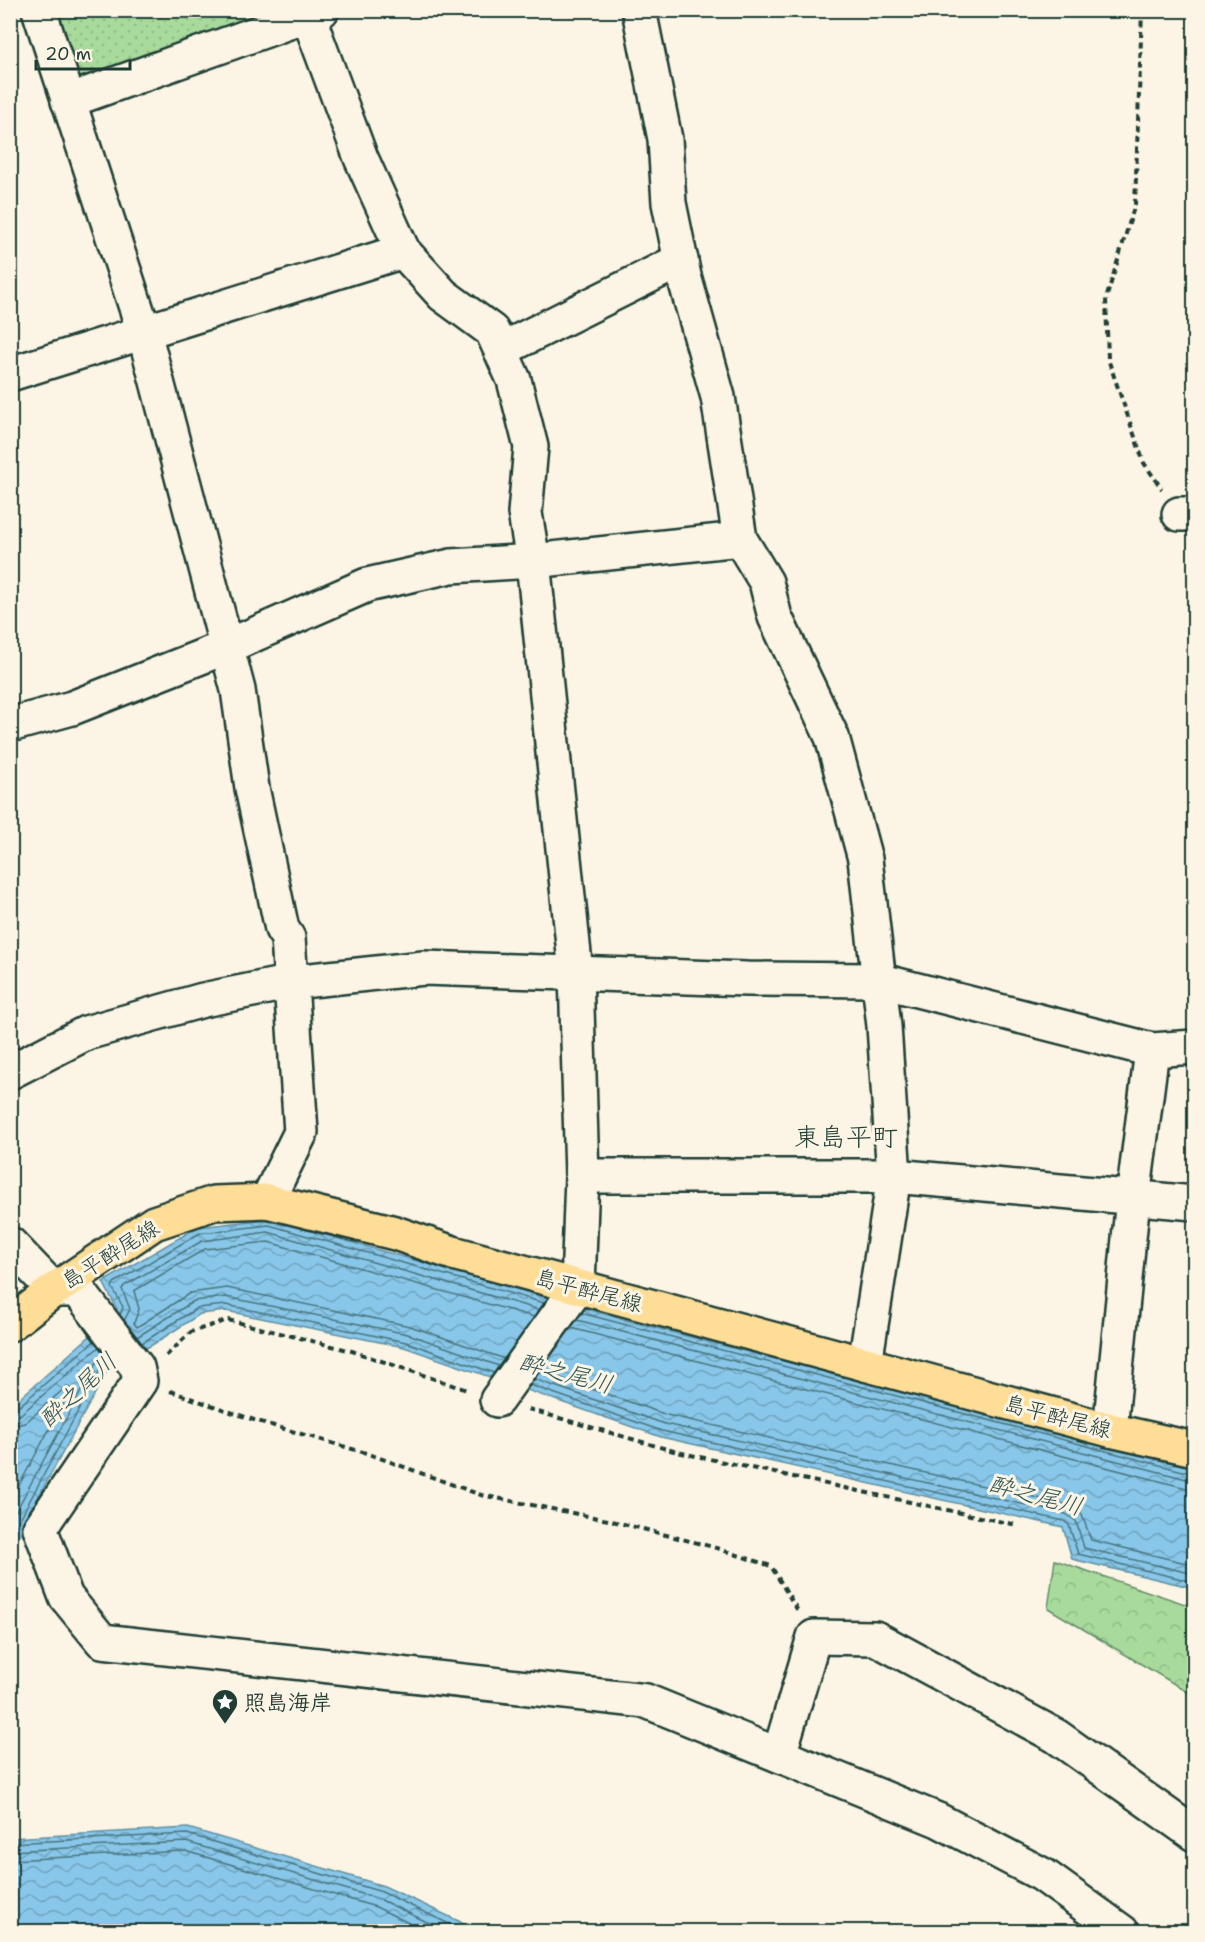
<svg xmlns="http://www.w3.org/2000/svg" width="1205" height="1942" font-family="'Shantell Sans','Klee One',sans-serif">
<defs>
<pattern id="grass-dots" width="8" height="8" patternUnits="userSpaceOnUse" patternTransform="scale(1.5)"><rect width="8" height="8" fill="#a7da9b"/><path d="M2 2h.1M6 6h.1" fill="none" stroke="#8fbc86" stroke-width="1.8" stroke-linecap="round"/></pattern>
<pattern id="forest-crowns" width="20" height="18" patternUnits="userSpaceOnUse" patternTransform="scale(1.5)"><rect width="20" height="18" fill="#a7da9b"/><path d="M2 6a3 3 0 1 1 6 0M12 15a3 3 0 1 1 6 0" fill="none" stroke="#8fbc86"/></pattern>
<pattern id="water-waves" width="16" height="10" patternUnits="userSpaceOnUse" patternTransform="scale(1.5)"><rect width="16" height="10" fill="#88c7e9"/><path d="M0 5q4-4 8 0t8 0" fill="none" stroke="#6fa3be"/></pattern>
</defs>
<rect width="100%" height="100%" fill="#fcf5e5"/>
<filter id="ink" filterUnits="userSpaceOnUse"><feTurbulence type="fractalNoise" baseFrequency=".0167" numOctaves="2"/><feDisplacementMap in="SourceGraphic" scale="12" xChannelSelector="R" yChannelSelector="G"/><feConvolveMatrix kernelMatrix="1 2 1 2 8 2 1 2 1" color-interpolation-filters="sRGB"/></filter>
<g filter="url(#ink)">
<!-- grass -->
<path fill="url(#grass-dots)" stroke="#638c68" stroke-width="1.5" d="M 278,10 L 73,88 L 50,11 Z"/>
<!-- forest -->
<path fill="url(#forest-crowns)" stroke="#638c68" stroke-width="1.5" d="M 1055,1560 L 1194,1607 L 1194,1701 L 1191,1694 L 1048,1608 Z"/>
<!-- water -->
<g fill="url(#water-waves)" stroke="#5e90a1" stroke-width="1.5">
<path d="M 269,1219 L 633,1322 L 1194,1468 L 1194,1588 L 1072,1559 L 1063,1527 L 661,1437 L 404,1347 L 226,1311 L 200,1314 L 152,1345 L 110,1366 L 27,1518 L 14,1548 L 11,1550 L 11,1406 L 91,1335 L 117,1309 L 103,1282 L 198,1227 Z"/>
<path d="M 188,1828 L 384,1886 L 480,1931 L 11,1931 L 11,1838 Z"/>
</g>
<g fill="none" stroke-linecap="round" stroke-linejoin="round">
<!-- shore -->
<g stroke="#49747c" stroke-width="1.5">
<path d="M 581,1313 L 1194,1474"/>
<path d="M 120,1315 L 123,1307 L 112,1287 L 114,1283 L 200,1233 L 269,1225 L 544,1303"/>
<path d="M 577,1320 L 1194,1481"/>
<path d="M 124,1321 L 130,1309 L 122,1289 L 124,1286 L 202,1241 L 268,1232 L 540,1310"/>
<path d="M 571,1328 L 1194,1490"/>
<path d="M 137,1337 L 194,1301 L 226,1297 L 408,1334 L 499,1366"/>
<path d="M 142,1343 L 197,1308 L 226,1305 L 406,1342 L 494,1373"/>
<path d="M 505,1359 L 410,1326 L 227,1288 L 190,1293 L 137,1327 L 134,1323 L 139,1309 L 134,1291 L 205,1249 L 268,1242 L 534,1317"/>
<path d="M 540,1371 L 667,1415 L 1069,1505 L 1082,1515 L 1091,1540 L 1194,1565"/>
<path d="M 534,1379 L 665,1424 L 1066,1514 L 1076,1521 L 1084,1548 L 1194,1574"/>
<path d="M 530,1385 L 662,1431 L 1064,1521 L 1069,1525 L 1078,1554 L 1194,1582"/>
<path d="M 10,1410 L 17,1408 L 94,1341"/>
<path d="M 10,1417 L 21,1414 L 99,1347"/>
<path d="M 10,1426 L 25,1423 L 66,1387 L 70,1388 L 70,1391 L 10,1502"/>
<path d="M 10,1522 L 98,1360 L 104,1353"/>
<path d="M 10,1541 L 22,1515 L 104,1363 L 109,1360"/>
<path d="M 10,1843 L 187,1834 L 382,1892 L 466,1932"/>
<path d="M 10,1851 L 186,1842 L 379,1899 L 448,1932"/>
<path d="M 10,1860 L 185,1851 L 376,1907 L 427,1932"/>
</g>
<!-- minor casing -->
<g stroke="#1f3d34" stroke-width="38">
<g id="minor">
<path d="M 39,10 L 144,332 L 238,690 L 252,788 L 282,929 L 288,938 L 301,1132 L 267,1201"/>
<path d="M 306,10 L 361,158 L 403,251 L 443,295 L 492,331 L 514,380 L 531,447 L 525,513 L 533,561 L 576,973 L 582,1176 L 578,1287 L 497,1400"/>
<path d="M 639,10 L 665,139 L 669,203 L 684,276 L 718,397 L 740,539 L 766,582 L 775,617 L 832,737 L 865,859 L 884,1026 L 894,1176 L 865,1364"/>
<path d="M 68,101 L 322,10"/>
<path d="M 501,350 L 681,260"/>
<path d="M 10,374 L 403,251"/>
<path d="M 1179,514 L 1194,514"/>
<path d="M 10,725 L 72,708 L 226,647 L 367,585 L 451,566 L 533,561 L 740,539"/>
<path d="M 10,1072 L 86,1033 L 203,1000 L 292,982 L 424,968 L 747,979 L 878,980 L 1152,1050 L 1194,1047"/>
<path d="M 582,1176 L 894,1176 L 1194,1203"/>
<path d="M 10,1244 L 54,1290 L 78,1290 L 137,1367 L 140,1381 L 40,1528 L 66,1597 L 102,1641 L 646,1701 L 938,1820 L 1043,1875 L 1122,1932"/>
<path d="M 1110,1430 L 1133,1198 L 1152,1050"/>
<path d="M 779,1755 L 814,1637 L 875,1638 L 1056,1736 L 1194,1834"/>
</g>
</g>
<!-- major casing -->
<g stroke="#1f3d34" stroke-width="38">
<path id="major" d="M 10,1324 L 54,1290 L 154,1223 L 214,1203 L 267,1201 L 395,1233 L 453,1253 L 1110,1430 L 1194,1449"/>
</g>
<!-- path -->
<g stroke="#1f3d34" stroke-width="4" stroke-dasharray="6 4.5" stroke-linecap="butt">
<path d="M 1142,10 L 1135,204 L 1106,299 L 1108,359 L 1144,463 L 1162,489"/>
<path d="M 166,1356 L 191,1332 L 228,1320 L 352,1351 L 467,1390"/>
<path d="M 170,1391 L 254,1420 L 366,1453 L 481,1495 L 608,1520 L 713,1547 L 771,1566 L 798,1611"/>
<path d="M 528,1409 L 677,1452 L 1017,1525"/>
</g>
<!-- minor -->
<use href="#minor" stroke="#fcf5e5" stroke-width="33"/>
<!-- major -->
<use href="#major" stroke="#fedd96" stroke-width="33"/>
</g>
</g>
<!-- icons -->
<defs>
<g id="sight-pin" transform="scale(1.35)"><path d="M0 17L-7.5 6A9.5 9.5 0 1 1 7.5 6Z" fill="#1f3d34" stroke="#fcf5e5"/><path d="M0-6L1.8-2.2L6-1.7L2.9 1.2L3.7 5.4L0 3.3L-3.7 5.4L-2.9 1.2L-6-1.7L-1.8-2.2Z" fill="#fff"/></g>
</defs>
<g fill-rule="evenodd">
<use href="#sight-pin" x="225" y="1702"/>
</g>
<g text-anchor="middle" stroke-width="6" stroke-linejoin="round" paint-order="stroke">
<!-- street labels -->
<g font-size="22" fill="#1f3d34" stroke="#fcf5e5">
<text transform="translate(110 1254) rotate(-32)" y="8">島平酔尾線</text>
<text transform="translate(589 1290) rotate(15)" y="8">島平酔尾線</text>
<text transform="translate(1058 1416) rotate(15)" y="8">島平酔尾線</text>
</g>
<!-- poi labels -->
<g font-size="22" font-weight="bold" fill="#1f3d34" stroke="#fcf5e5" text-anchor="start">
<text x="244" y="1710">照島海岸</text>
</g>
<!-- water labels -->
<g font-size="24" font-style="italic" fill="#345958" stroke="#fcf5e5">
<text transform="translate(566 1373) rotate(15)" y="8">酔之尾川</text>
<text transform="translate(78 1390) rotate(-43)" y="8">酔之尾川</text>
<text transform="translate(1036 1495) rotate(15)" y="8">酔之尾川</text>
</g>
<!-- quarter labels -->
<g font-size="26" fill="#1f3d34" stroke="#fcf5e5">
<text x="846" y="1146">東島平町</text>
</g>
</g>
<!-- margin -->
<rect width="1205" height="1942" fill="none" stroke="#fcf5e5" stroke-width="36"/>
<rect x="18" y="18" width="1169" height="1906" fill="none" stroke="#1f3d34" stroke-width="2" filter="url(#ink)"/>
<!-- scale -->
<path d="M36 60v9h94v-9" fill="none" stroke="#1f3d34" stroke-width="3"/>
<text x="45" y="60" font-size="18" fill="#1f3d34" stroke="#fcf5e5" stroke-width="4.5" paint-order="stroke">20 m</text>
</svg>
